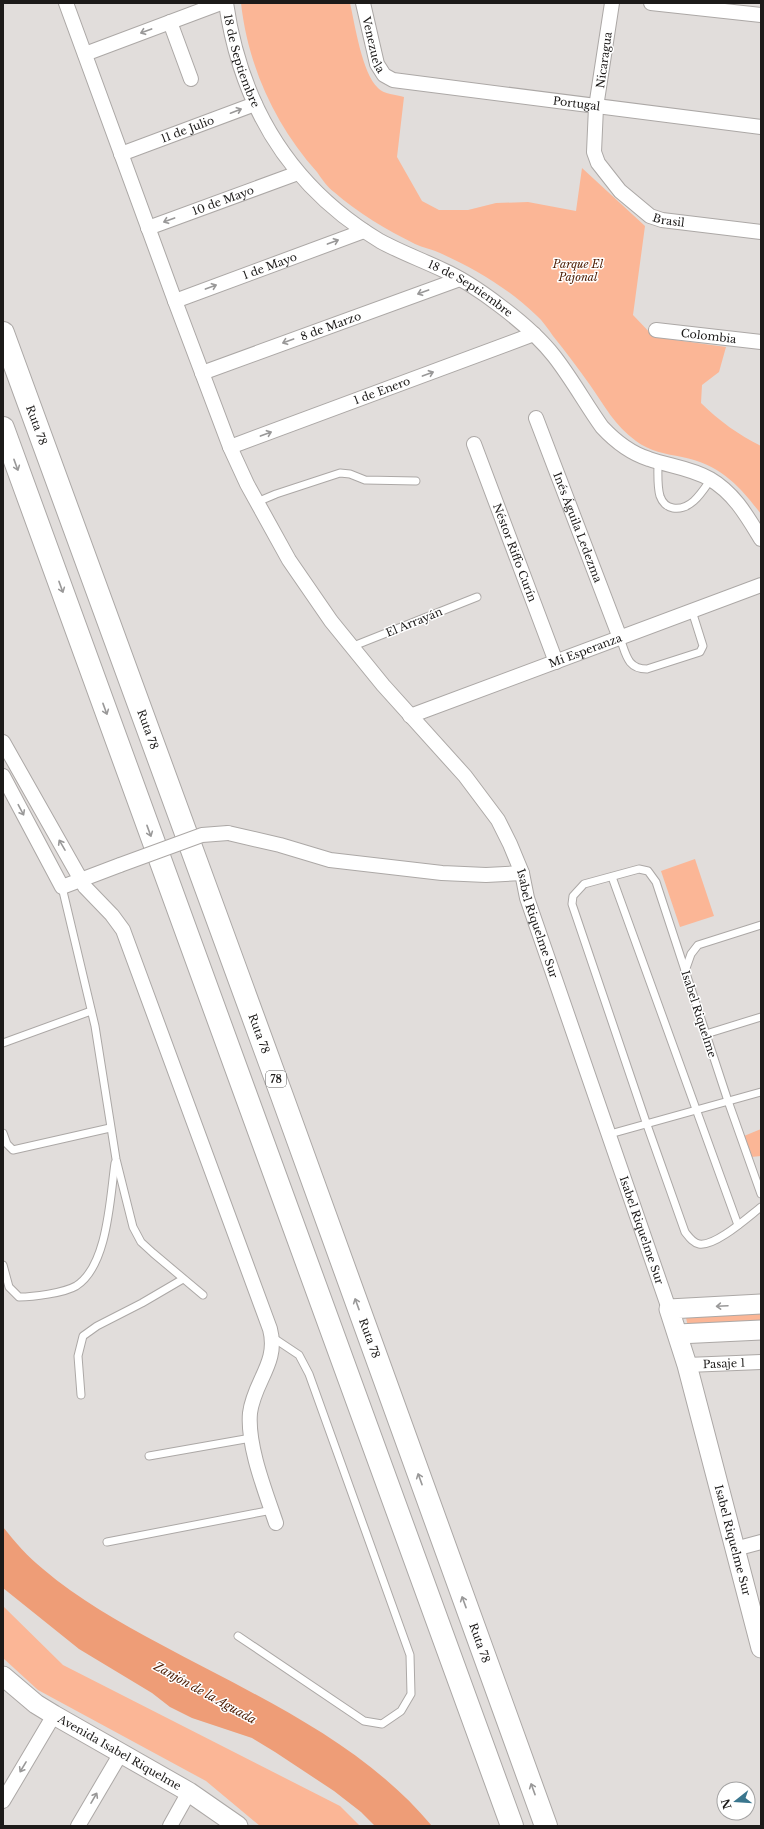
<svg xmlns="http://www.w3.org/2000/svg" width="764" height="1829" font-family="'Libre Baskerville',serif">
<rect width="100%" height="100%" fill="#e1dddb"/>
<!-- green -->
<g fill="#fbb696">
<path d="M 241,3 L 350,3 C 355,25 362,73 378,88 C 383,94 397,95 404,97 L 397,157 L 422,201 L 439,210 L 468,210 L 496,203 L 528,202 L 576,211 L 582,168 L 645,226 L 633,315 L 654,337 L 726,347 L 719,372 L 702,385 L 701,403 C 719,421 739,435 761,446 L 761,514 C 738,484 720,465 682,457 C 666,454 649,451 636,441 C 615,426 604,405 590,385 C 578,368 566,352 553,336 C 548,329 543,321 536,315 C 508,288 475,269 440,253 C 432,249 423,248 415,244 C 387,230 358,213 334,192 C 327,187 322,179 317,172 C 275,125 248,66 241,3 Z"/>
<path d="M 695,859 L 714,916 L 680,927 L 661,871 Z"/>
<path d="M 761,1129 L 761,1156 L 751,1157 L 744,1136 Z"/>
<path d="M 761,1310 L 761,1325 L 688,1327 L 685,1313 Z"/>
<path d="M 3,1606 L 63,1665 L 340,1806 L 360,1826 L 260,1826 L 206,1781 L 38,1690 L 3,1658 Z"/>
</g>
<!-- water -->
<path fill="#ee9d77" d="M 3,1527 C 15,1542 28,1557 43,1569 C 78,1599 119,1622 160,1644 C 256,1696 361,1741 432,1826 L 375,1826 L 361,1812 L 334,1791 L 275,1752 L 252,1738 L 192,1718 L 170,1707 L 152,1693 L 79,1649 L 3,1588 Z"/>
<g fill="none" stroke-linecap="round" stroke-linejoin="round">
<!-- lane casing -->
<g stroke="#aca8a6" stroke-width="9">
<g id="lane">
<path d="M 658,462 C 658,473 657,486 660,496 C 662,502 667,507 673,508 C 691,511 702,492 711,479"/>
<path d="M 257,502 L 276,494 L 340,473 L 350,474 L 365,480 L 416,481"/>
<path d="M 620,638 C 626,654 627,669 647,669 L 700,652 L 703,646 L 692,611"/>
<path d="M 351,647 L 477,597"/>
<path d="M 612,877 L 738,1225"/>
<path d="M 62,887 L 95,1026 L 116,1159 L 133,1227 L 141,1242 L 153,1253 L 203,1295"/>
<path d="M 685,971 L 691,954 L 698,945 L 761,925"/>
<path d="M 706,1034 L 761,1017"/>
<path d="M 3,1043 L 91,1011"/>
<path d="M 3,1133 L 7,1144 L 13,1150 L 110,1128"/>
<path d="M 610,1134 L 761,1092"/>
<path d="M 761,1194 L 728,1101 L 656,882 L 648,871 L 639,869 L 584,884 L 573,896 L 572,904 L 646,1122 L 685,1232 C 689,1237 693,1243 699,1244 C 715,1247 748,1217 761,1207"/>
<path d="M 3,1265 L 9,1287 L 19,1297 C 33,1297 64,1293 76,1286 C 108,1266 110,1197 115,1163"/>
<path d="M 81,1395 L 78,1356 L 83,1336 L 97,1326 L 142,1303 L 183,1279"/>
<path d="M 149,1456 L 251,1438"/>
<path d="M 107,1542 L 272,1510"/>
<path d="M 238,1636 L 364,1721 L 382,1724 L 401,1711 L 411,1694 L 410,1655 L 309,1374 L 299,1355 L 272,1337"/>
</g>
</g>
<!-- street casing -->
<g stroke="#aca8a6" stroke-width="16">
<g id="street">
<path id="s1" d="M 66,3 L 175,301 L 230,447 L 247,484 L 289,560 L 331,621 L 383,685 L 465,776 L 498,820 L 510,844 L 522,873 L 527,898 L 669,1309"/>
<path id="s2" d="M 226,3 C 241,106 290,187 380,241 C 400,252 422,260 443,270 C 463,279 482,292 499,305 C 519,320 539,337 554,356 C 572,379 585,403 602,427 C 615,441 630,453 649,459 C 669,466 691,468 710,479 C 734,493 747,516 761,539"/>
<path id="s3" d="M 363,3 L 377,64 L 384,75 L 393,80 L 761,127"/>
<path id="s4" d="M 612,3 L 596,107 L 594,152 L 598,163 L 620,191 L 650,216 L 662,220 L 761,232"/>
<path d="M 651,3 L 761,15"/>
<path d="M 170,22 L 191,79"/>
<path d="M 85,54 L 221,3"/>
<path id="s5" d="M 121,154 L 255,104"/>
<path id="s6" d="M 148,228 L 298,173"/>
<path id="s7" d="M 175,301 L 364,231"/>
<path id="s8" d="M 656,330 L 761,342"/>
<path id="s9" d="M 202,373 L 460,279"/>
<path id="s10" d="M 536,418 L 620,638"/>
<path id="s11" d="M 474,444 L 556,662"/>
<path id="s12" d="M 230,447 L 534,334"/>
<path id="s13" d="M 410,716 L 761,585"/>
<path d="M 3,742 L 85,887 L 112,915 L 123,930 L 270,1329 C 279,1363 254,1381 250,1413 C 247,1446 266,1493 276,1523"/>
<path d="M 3,776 L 62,887 L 120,865"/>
<path d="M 228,833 L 280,845 L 330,860 L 442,873 L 486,875 L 522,873"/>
<path id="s14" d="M 687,1365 L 761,1362"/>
<path d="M 735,1549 L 761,1542"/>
<path d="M 3,1801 L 54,1715"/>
<path d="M 78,1826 L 121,1753"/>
<path d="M 170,1826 L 189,1792"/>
</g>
</g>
<!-- secondary casing -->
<g stroke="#aca8a6" stroke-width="21">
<g id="secondary">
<path id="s15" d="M 761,1304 L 669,1309 L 687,1365 L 761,1648"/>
<path d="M 678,1334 L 761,1330"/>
<path id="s16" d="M 3,1676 L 36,1704 L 54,1715 L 189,1792 L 238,1826"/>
</g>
</g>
<!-- highway casing -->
<g stroke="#aca8a6" stroke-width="24">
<g id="highway">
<path id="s17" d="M 3,333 L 282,1096 L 546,1826"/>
<path d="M 3,428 L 512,1826"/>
</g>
</g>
<!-- lane -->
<use href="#lane" stroke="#fff" stroke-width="7"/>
<!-- street -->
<use href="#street" stroke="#fff" stroke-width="14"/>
<!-- secondary -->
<use href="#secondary" stroke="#fff" stroke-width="19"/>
<!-- highway -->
<use href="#highway" stroke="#fff" stroke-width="22"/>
<!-- street-bridge casing -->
<g stroke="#aca8a6" stroke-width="16" stroke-linecap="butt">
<path id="street-bridge" d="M 120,865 L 202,835 L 228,833"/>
</g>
<!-- street-bridge -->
<use href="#street-bridge" stroke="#fff" stroke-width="14"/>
</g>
<!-- one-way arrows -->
<defs><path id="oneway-shaft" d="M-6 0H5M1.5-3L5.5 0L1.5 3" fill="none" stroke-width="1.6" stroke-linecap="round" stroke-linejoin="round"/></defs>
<g stroke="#999898">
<use href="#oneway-shaft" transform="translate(146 31) rotate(160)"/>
<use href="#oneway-shaft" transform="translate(236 111) rotate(-21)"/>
<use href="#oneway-shaft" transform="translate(169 220) rotate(160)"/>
<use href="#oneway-shaft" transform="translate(333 242) rotate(-20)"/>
<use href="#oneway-shaft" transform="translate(211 287) rotate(-20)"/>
<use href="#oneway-shaft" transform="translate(423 292) rotate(160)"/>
<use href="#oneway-shaft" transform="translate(288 341) rotate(160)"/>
<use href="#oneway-shaft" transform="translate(428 374) rotate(-20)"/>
<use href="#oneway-shaft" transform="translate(266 434) rotate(-20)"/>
<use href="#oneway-shaft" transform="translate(16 465) rotate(70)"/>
<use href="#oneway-shaft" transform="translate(61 587) rotate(70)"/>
<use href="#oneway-shaft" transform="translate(105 709) rotate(70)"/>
<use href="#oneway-shaft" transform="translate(21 810) rotate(62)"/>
<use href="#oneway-shaft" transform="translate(149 831) rotate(70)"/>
<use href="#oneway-shaft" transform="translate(62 845) rotate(-120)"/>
<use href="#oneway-shaft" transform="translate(357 1304) rotate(-110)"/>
<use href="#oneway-shaft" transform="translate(722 1306) rotate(177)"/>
<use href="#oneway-shaft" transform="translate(420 1479) rotate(-110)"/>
<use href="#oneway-shaft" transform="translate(464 1602) rotate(-110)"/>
<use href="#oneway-shaft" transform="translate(23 1767) rotate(121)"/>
<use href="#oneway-shaft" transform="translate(533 1789) rotate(-110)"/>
<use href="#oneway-shaft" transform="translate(94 1798) rotate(-60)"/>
</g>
<g text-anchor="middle" stroke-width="3" stroke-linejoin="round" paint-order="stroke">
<!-- shield labels -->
<rect fill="#fff" stroke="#605f5e" stroke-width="1" x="266" y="1071" width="20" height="16" rx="3"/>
<g font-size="10" font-weight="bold" fill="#1c1a19">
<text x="276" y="1083">78</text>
</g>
<!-- street labels -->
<g font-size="11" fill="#1c1a19" stroke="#fff">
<text dy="4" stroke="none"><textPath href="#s3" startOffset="43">Venezuela</textPath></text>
<text transform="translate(604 60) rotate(-82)" y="4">Nicaragua</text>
<text dy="4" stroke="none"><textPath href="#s2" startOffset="60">18 de Septiembre</textPath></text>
<text dy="4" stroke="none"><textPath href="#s3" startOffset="271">Portugal</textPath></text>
<text dy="4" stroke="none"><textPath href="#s5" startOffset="71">11 de Julio</textPath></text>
<text dy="4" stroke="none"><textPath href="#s6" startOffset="80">10 de Mayo</textPath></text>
<text dy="4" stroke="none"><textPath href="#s4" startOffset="256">Brasil</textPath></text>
<text dy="4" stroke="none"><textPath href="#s7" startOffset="101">1 de Mayo</textPath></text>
<text dy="4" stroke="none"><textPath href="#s2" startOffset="396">18 de Septiembre</textPath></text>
<text dy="4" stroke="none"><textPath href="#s9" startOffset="137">8 de Marzo</textPath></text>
<text dy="4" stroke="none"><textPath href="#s8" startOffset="53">Colombia</textPath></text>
<text dy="4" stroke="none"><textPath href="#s12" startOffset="162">1 de Enero</textPath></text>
<text dy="4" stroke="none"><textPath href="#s17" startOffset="98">Ruta 78</textPath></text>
<text dy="4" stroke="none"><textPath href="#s10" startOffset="117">Inés Águila Ledezma</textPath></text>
<text dy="4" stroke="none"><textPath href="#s11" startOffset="116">Néstor Riffo Curín</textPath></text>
<text transform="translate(414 622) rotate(-22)" y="4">El Arrayán</text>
<text dy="4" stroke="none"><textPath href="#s13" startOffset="187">Mi Esperanza</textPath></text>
<text dy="4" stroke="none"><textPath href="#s17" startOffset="422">Ruta 78</textPath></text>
<text dy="4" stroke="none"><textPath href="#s1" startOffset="1046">Isabel Riquelme Sur</textPath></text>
<text transform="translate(699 1014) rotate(72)" y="4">Isabel Riquelme</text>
<text dy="4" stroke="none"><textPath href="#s17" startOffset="746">Ruta 78</textPath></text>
<text dy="4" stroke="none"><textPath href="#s1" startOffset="1370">Isabel Riquelme Sur</textPath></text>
<text dy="4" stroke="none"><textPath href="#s17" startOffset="1070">Ruta 78</textPath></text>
<text dy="4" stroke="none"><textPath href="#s14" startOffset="37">Pasaje 1</textPath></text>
<text dy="4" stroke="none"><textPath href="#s15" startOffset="332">Isabel Riquelme Sur</textPath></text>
<text dy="4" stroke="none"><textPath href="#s17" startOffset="1394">Ruta 78</textPath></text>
<text dy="4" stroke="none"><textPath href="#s16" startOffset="140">Avenida Isabel Riquelme</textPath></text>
</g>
<!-- park labels -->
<g font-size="11" font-style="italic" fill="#4c1b00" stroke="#fff">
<text x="578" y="268">Parque El<tspan x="578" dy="13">Pajonal</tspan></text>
</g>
<!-- water labels -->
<g font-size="12" font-style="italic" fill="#4c1b00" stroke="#fff">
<text transform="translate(205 1693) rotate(29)" y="4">Zanjón de la Aguada</text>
</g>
</g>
<!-- border -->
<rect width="764" height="1829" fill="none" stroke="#1c1a19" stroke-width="8"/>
<!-- north arrow -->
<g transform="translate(736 1801) rotate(253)"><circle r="19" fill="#ffffff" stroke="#a4a3a3"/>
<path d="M0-3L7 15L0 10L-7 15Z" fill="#3a768e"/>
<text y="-6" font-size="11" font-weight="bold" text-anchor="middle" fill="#1c1a19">N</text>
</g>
</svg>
